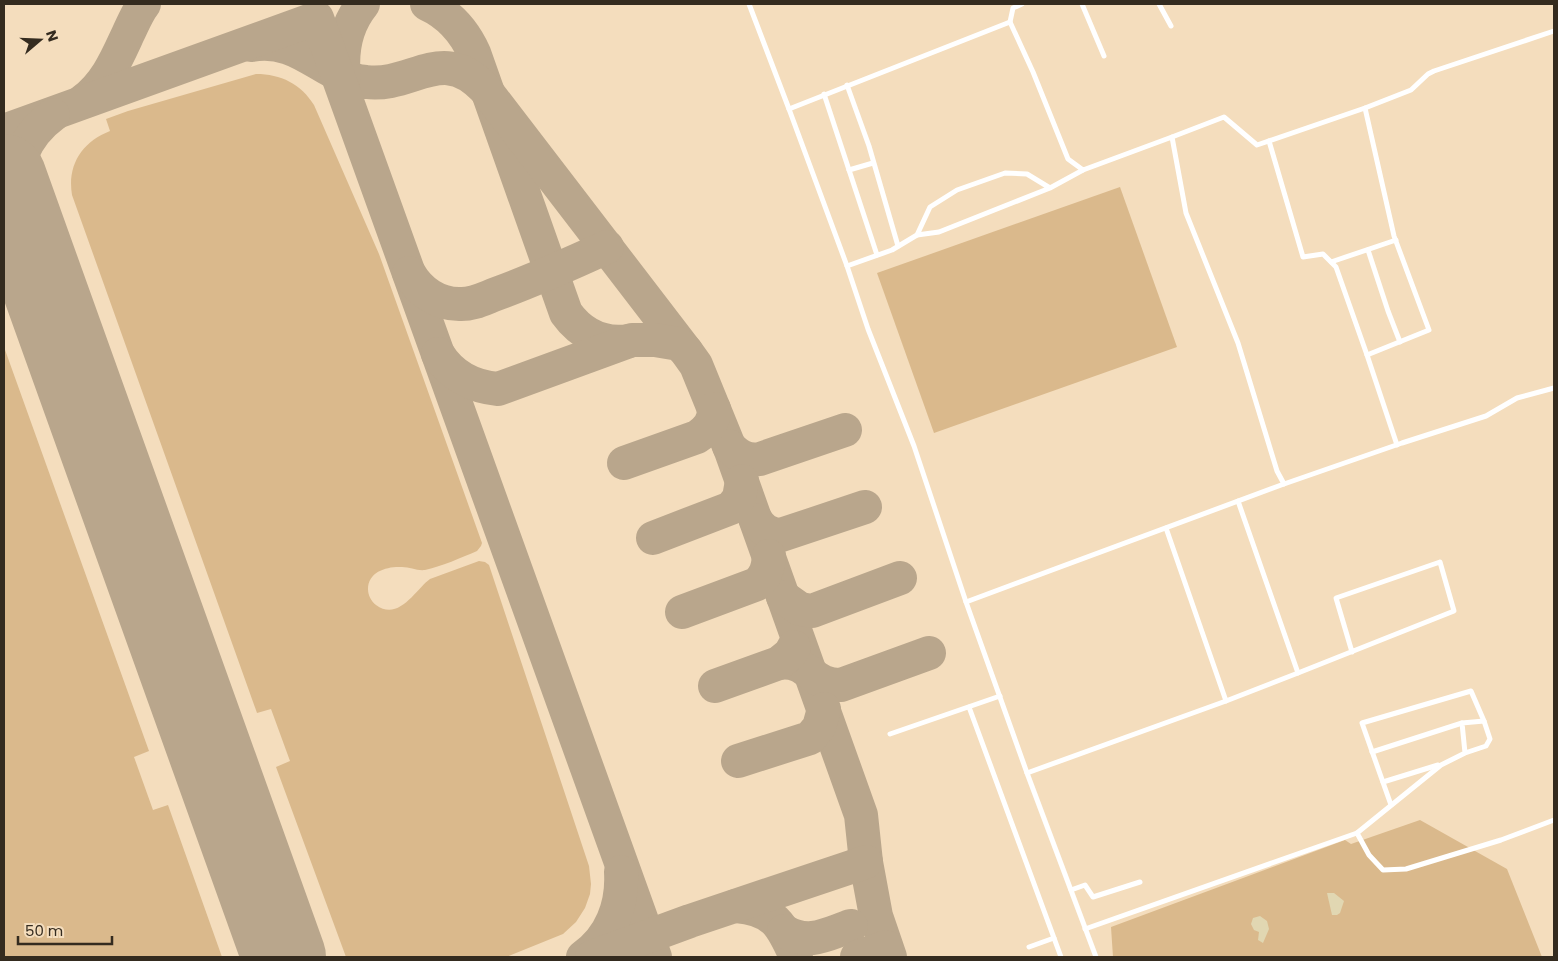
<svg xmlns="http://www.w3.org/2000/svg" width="1558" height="961" font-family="Poppins,sans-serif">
<rect width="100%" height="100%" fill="#f4ddbd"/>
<!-- green -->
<g fill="#dab98c">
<path d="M 256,74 C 281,74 301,84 314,105 L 379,254 L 482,543 L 481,546 L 477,551 C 463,557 440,567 425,570 C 417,571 410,567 402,567 C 388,566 368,571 368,589 C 368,595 371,601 376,605 C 399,622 416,589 430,579 L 479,561 L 485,562 L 489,565 L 589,866 L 591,884 L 590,894 L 585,908 L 576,922 L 563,934 L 506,957 L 346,957 L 276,767 L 290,761 L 271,709 L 257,713 L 72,195 C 67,165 82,142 110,131 L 106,119 L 128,111 Z"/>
<path d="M 1120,187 L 1177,347 L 934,433 L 877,273 Z"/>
<path d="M 4,347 L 149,751 L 134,757 L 153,810 L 168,805 L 222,957 L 4,957 Z"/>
<path d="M 1420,820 L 1507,869 L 1542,957 L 1113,957 L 1111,927 L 1345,840 L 1351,844 Z"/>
</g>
<!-- sand -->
<g fill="#e1d7b2">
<path d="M 1327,893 L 1334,893 L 1344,901 L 1340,913 L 1337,915 L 1332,915 Z"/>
<path d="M 1260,916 L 1267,921 L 1269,929 L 1263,943 L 1258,940 L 1259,932 L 1254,930 L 1251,924 L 1253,918 Z"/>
</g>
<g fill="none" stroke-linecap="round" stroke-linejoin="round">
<!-- taxiway -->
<g stroke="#b9a68c" stroke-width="34">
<path d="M 427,4 C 449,14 464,31 474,53 L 566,313 C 581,334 603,345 629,341"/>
<path d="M 251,45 C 301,36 322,78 366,82 C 413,88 442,43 485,89 L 686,351"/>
<path d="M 344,77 C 341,50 346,25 363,4"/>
<path d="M 83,101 C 106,84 116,60 128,34 C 133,24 137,13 144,4"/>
<path d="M 4,131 L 317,18 L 655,957"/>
<path d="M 14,204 C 12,169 24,136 53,115"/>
<path d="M 409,273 C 420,292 438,304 459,304 C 472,305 485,298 496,294 C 534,280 570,264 607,247"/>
<path d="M 438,354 C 451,375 473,387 498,389 L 632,340 L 655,340 L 679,344 L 686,351 L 696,365 L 731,451 L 861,815 L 866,862 L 876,916 L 890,957"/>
<path d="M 729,446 C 738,456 747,461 760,459 L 845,430"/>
<path d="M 624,463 L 697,437 C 708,430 714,422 714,409"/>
<path d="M 756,520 C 762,530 769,534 781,535 L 865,507"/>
<path d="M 653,538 L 731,508 L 739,498 L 742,481"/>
<path d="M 783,597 L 800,609 L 812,611 L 900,578"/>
<path d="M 682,612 L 757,584 C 766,576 768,568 769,556"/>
<path d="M 779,663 C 809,659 811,686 841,685 L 929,653"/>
<path d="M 715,686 L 779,663 L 790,654 L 794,647"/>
<path d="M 738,761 L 810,738 L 819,727 L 824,709"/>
<path d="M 736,906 C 774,909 782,925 796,957"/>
<path d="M 784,931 C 809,946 827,934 851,926"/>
<path d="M 583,957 C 611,938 623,905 621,872"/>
<path d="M 592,957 L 690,921 L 866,862"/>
<path d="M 857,957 L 886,947"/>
</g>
<!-- runway -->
<path stroke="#b9a68c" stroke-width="84" d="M 4,176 L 284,957"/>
<!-- service -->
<g stroke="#fff" stroke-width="5">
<path d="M 749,4 L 789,109"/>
<path d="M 1022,4 L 1013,8 L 1010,22 L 1033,72 L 1068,159 L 1083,170 L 1172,137 L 1186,213 L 1238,343 L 1277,471 L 1284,484 L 1402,443 L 1486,416 L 1517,398 L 1554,388"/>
<path d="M 1082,4 L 1104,56"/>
<path d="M 1159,4 L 1171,26"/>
<path d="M 1010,22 L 789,109 L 847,266 L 868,329 L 914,446 L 966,602 L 1027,773 L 1226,701"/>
<path d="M 847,85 L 869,146 L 898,246"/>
<path d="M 824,94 L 877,255"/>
<path d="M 1365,108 L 1411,90 L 1428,74 L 1434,71 L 1554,31"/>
<path d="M 1172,137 L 1224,117 L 1257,145 L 1365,108 L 1394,236 L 1429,330 L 1367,355 L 1397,445"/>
<path d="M 1269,141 L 1303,257 L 1323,254 L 1336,267 L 1367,355"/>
<path d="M 849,170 L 873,163"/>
<path d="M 1050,188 L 939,232 L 917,235 L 930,207 L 957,190 L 1005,173 L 1027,174 L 1050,188 L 1083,170"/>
<path d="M 1368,250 L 1388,311 L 1400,342"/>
<path d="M 1331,262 L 1396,240"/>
<path d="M 847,266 L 892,250 L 917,235"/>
<path d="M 1166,528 L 1226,701 L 1298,673 L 1238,501"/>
<path d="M 966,602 L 1284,484"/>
<path d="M 1298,673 L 1454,611 L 1440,562 L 1336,598 L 1352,652"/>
<path d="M 969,707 L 1061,957"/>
<path d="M 890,734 L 1000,696"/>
<path d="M 1372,752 L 1462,723"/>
<path d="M 1027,773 L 1096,957"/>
<path d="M 1383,782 L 1438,765"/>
<path d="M 1391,805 L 1362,723 L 1471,691 L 1484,721"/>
<path d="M 1357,833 L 1369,855 L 1383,870 L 1406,869 L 1501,840 L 1554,820"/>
<path d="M 1071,890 L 1085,885 L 1093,897 L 1140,882"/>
<path d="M 1085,929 L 1357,833 L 1441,765 L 1465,753 L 1486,746 L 1490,739 L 1484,721 L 1462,723 L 1465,753"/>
<path d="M 1029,947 L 1054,938"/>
</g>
</g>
<!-- border -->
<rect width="1558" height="961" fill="none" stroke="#342b1f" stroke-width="10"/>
<!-- north arrow -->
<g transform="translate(40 40) rotate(71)" stroke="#f4ddbd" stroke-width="4" paint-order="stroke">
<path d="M0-4L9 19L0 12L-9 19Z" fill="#342b1f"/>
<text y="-8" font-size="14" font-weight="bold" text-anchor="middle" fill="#342b1f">N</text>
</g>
<!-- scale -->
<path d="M18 936v8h94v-8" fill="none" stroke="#342b1f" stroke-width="2.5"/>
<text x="25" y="936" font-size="15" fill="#342b1f" stroke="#f4ddbd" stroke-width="4" paint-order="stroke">50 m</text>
</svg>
